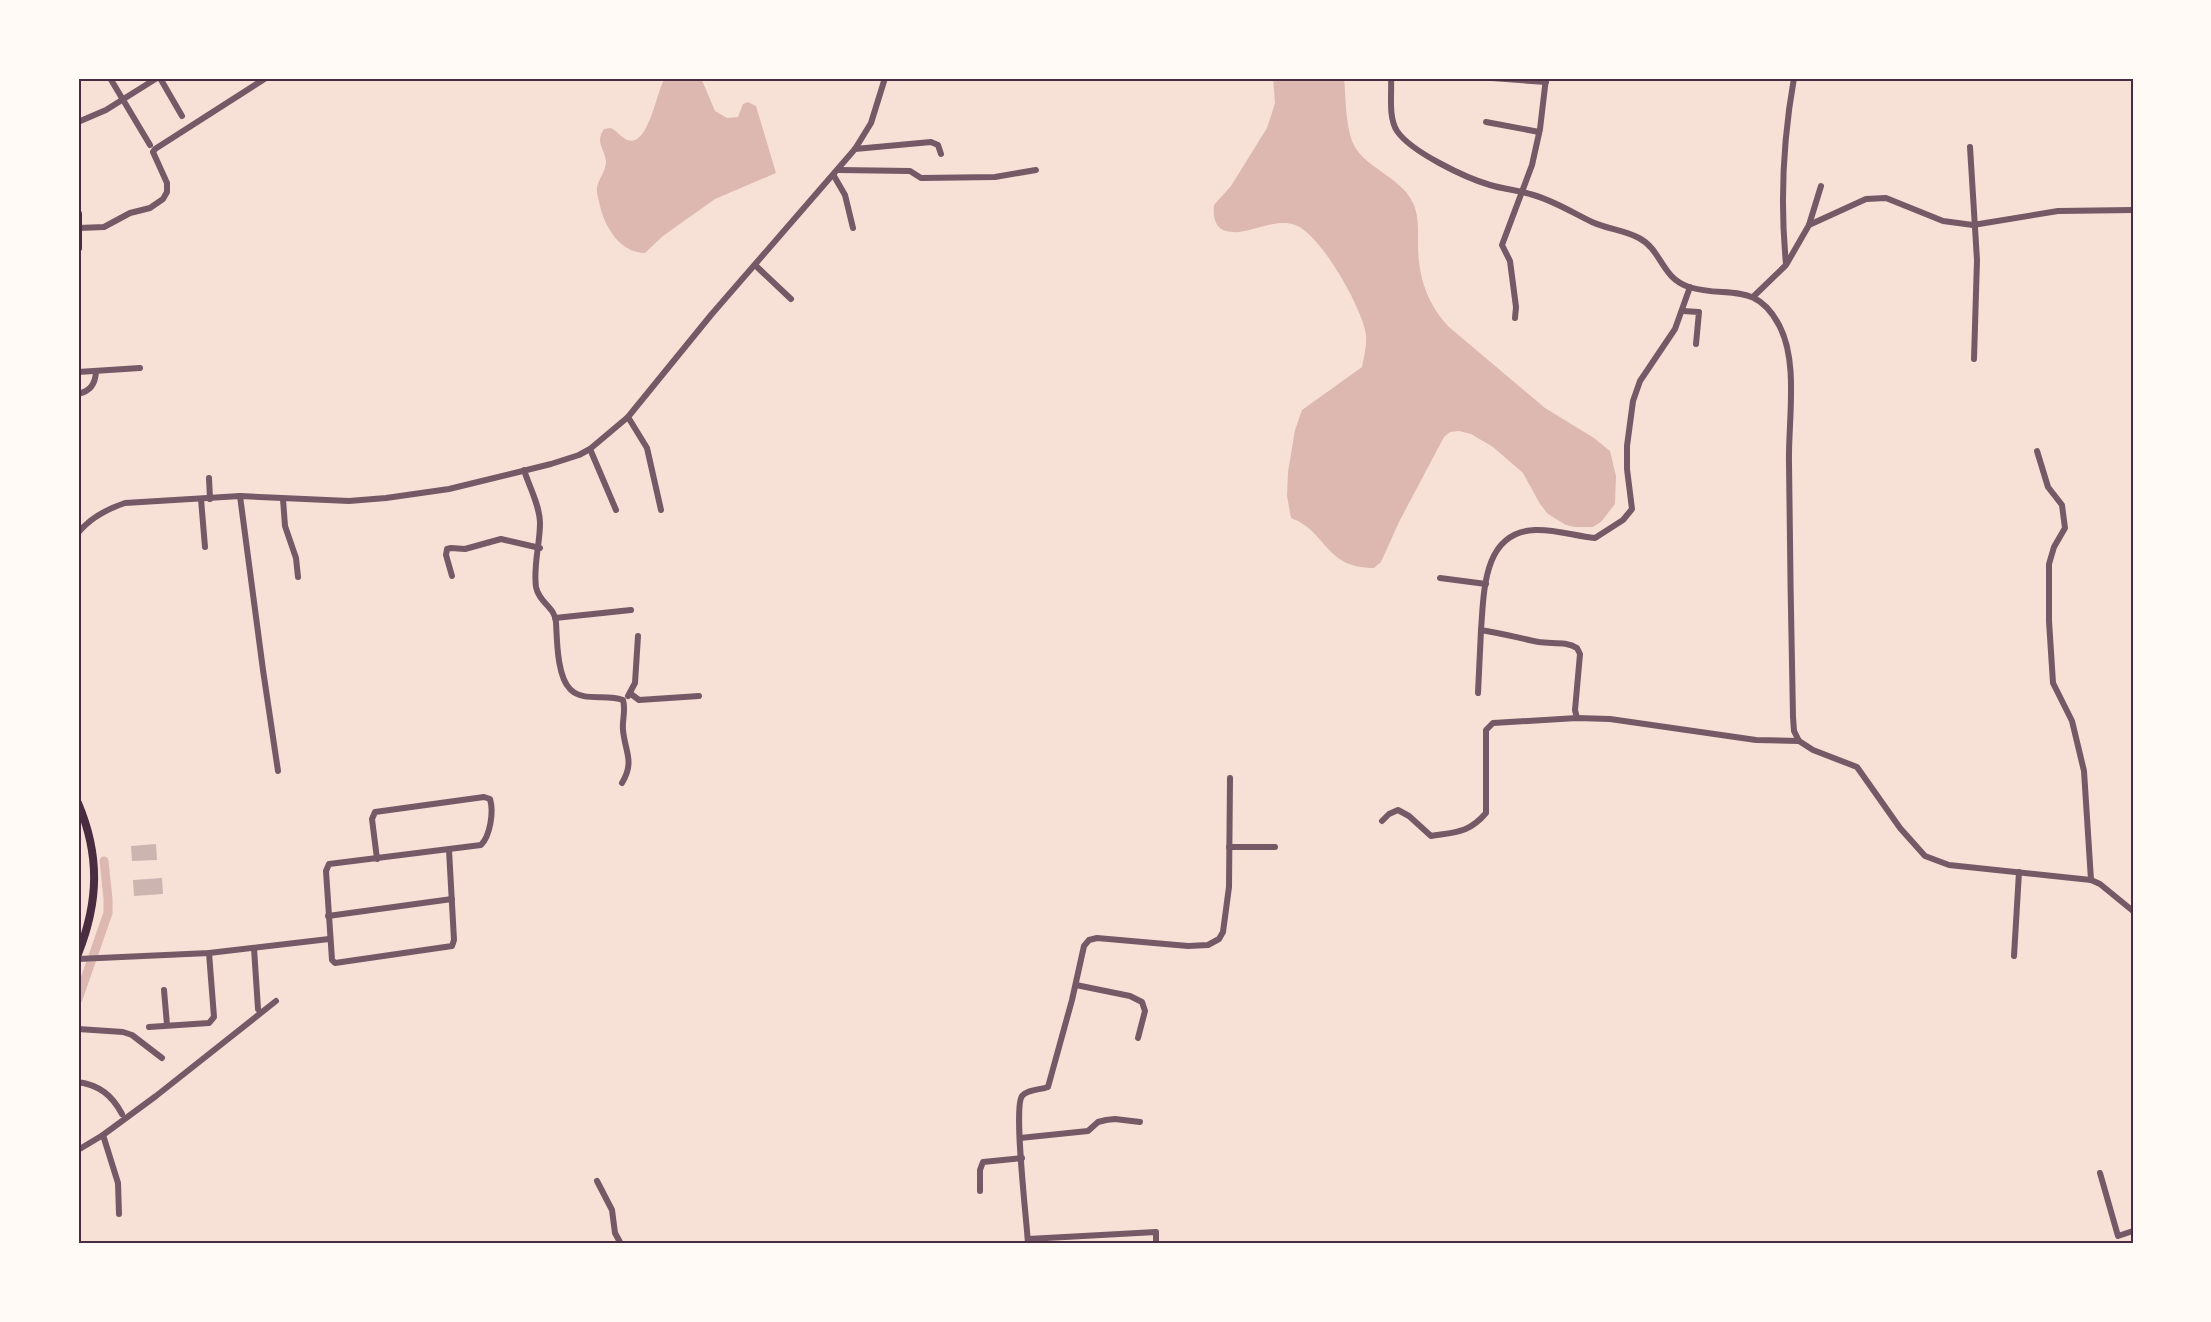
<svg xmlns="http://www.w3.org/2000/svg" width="2211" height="1322" font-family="'Space Grotesk',sans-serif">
<rect width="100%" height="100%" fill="#f7e1d7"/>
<!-- water -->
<g fill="#dcb8b0">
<path d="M 665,78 L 701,78 L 715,111 L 727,118 L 738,117 L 743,104 L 748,102 L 756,106 L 776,173 L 715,199 L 663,236 L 645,253 C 620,253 605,227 600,206 C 599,200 596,193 597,187 C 599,178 606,171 606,161 C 604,148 595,142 604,129 L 611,128 C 617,131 621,137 627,140 C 649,148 656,91 665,78 Z"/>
<path d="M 1273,78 L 1344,78 C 1346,98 1345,134 1357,150 C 1370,169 1402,179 1413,203 C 1419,215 1418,231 1418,244 C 1418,276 1427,304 1449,327 L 1545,408 L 1594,438 L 1610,451 L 1616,476 L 1615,504 L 1601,522 L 1593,527 L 1575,527 L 1566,525 L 1548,514 L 1540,504 L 1523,473 L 1493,447 L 1471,434 L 1459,431 L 1450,432 L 1444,437 L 1399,522 L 1381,562 L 1374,568 C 1324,568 1328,532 1291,518 L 1287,496 L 1288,472 L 1295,430 L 1302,410 L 1362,367 C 1364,357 1367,345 1366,335 C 1363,309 1320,233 1295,225 C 1272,217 1247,237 1226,231 C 1214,228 1213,215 1214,205 L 1231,186 L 1267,128 L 1275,103 Z"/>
</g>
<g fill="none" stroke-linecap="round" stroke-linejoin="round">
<!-- canal -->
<path stroke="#dcb8b0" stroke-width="9" d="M 78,999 L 108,913 L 108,899 L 104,861"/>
</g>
<!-- building -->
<g fill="#ccb4b1">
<path d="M 156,844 L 157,860 L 132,861 L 131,846 Z"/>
<path d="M 162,878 L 163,894 L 134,896 L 133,880 Z"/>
</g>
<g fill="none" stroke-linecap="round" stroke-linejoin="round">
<!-- minor -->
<g stroke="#755966" stroke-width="6">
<path d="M 110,78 L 150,145"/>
<path d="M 160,78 L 182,116"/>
<path d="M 1391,78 C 1392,94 1388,117 1397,131 C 1411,152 1466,178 1490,185 C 1503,189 1517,190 1530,194 C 1553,200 1571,212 1592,222 C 1607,229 1624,230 1639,238 C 1662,250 1661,278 1689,287 C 1727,299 1755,280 1779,325 C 1799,362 1788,421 1789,463 C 1790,548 1791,632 1793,717 L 1794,731 L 1799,741 L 1813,750 L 1857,767 L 1900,828 L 1925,856 L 1949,865 L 2091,880 L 2100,884 L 2133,911"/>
<path d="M 1492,78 L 1546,82"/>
<path d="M 78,122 L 106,110 L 157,78"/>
<path d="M 1486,122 L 1539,132"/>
<path d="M 1970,147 L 1977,260 L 1974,359"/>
<path d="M 855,149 L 931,142 L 938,145 L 941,154"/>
<path d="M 839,170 L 910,171 L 921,178 L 995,177 L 1036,170"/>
<path d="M 834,176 L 845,195 L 853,228"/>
<path d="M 1809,225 L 1821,186"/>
<path d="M 79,228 L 104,227 L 130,213 L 150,208 L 163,199 L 167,192 L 167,183 L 153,152 L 155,149 L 266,78"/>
<path d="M 1786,264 C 1780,202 1783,140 1794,78"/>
<path d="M 755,265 L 791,299"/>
<path d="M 1754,296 L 1786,265 L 1809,225 L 1866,199 L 1886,198 L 1943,221 L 1973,225 L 2058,211 L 2133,210"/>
<path d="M 1683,311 L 1699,312 L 1696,344"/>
<path d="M 1515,318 L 1516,307 L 1510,261 L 1502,245 L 1532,165 L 1540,129 L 1546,78"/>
<path d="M 78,372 L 140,368"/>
<path d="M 78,394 C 90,391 95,385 96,372"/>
<path d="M 628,417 L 647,448 L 661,510"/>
<path d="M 590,449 L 616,510"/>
<path d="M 2037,451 L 2048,487 L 2062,505 L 2063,513 L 2065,528 L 2054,547 L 2049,564 L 2049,621 L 2053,683 L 2072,721 L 2084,771 L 2091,880"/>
<path d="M 524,470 C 529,486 540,506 540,523 C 540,544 533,566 536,587 C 539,603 555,607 556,622 C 557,640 557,676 570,689 C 583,703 607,693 623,700 C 626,710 622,720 623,730 C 625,752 635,761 622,783"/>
<path d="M 209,478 L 210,499"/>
<path d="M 240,496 L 263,670 L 278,771"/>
<path d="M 201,499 L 205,547"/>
<path d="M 283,499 L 285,526 L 296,558 L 298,577"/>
<path d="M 78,533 C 90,518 107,509 125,503 L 240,496 L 349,501 L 386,498 L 449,489 L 551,464 L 579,455 L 590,449 L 628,417 L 711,315 L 855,149 L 871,123 L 885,78"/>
<path d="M 452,576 L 446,555 L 447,549 L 451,548 L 465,549 L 501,539 L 540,548"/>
<path d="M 1440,578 L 1486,584"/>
<path d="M 555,618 L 631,610"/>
<path d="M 1478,693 L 1481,630"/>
<path d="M 631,694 L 639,700 L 699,696"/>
<path d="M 628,696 L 635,683 L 638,636"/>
<path d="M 1577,718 L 1575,710 L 1580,654 L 1577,648 C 1566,641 1552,644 1539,642 C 1519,638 1500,633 1481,630 C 1484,591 1483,532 1535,530 C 1555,529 1575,536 1595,538 L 1623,520 L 1632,509 L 1627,469 L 1627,446 L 1633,401 L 1640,381 L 1675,329 L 1690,287"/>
<path d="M 1382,821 L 1389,814 L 1398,810 L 1409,816 L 1431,836 C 1456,832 1469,833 1486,813 L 1486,730 L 1493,723 L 1577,718 L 1610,719 L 1756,740 L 1799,741"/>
<path d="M 1229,847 L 1275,847"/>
<path d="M 377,859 L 372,819 L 375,812 L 484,797 L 490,799 C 494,812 490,836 481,845 L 329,864 L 326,871 L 332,960 L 335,963 L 452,946 L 454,940 L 449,850"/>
<path d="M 328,916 L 452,899"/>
<path d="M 254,948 L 258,1009"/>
<path d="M 2014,956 L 2019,872"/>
<path d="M 78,959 L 209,953 L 329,939"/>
<path d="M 1076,985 L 1130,996 L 1142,1002 L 1145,1011 L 1138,1038"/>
<path d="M 164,990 L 167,1025"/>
<path d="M 149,1027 L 209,1023 L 214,1017 L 209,953"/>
<path d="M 78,1029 L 123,1032 L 132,1035 L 162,1058"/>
<path d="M 78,1082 C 99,1085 112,1095 122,1114"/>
<path d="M 103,1135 L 118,1183 L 119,1214"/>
<path d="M 1020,1138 L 1088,1131 L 1098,1122 L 1106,1120 L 1115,1119 L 1140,1122"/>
<path d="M 78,1150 L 103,1135 L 156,1096 L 276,1001"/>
<path d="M 2100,1173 L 2118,1236 L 2133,1231"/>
<path d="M 597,1181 L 612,1210 L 615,1233 L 621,1244"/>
<path d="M 980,1191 L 980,1170 L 983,1162 L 1022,1158"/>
<path d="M 1028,1239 L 1156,1232 L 1156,1244"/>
<path d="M 1028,1244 C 1027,1222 1013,1108 1022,1096 C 1028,1089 1040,1090 1048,1087 L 1072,1000 L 1084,946 L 1089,940 L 1097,938 L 1188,946 L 1208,945 L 1219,939 L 1223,932 L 1229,887 L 1230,778"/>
</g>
<!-- secondary -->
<g stroke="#4a2c40" stroke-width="8">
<path d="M 78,214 L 78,248"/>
<path d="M 78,803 C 100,855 99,901 78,954"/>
</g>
</g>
<!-- border -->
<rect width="2211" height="1322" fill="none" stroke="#fffaf5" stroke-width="159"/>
<rect x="80" y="80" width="2052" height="1162" fill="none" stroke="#4a2c40" stroke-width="2"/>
</svg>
